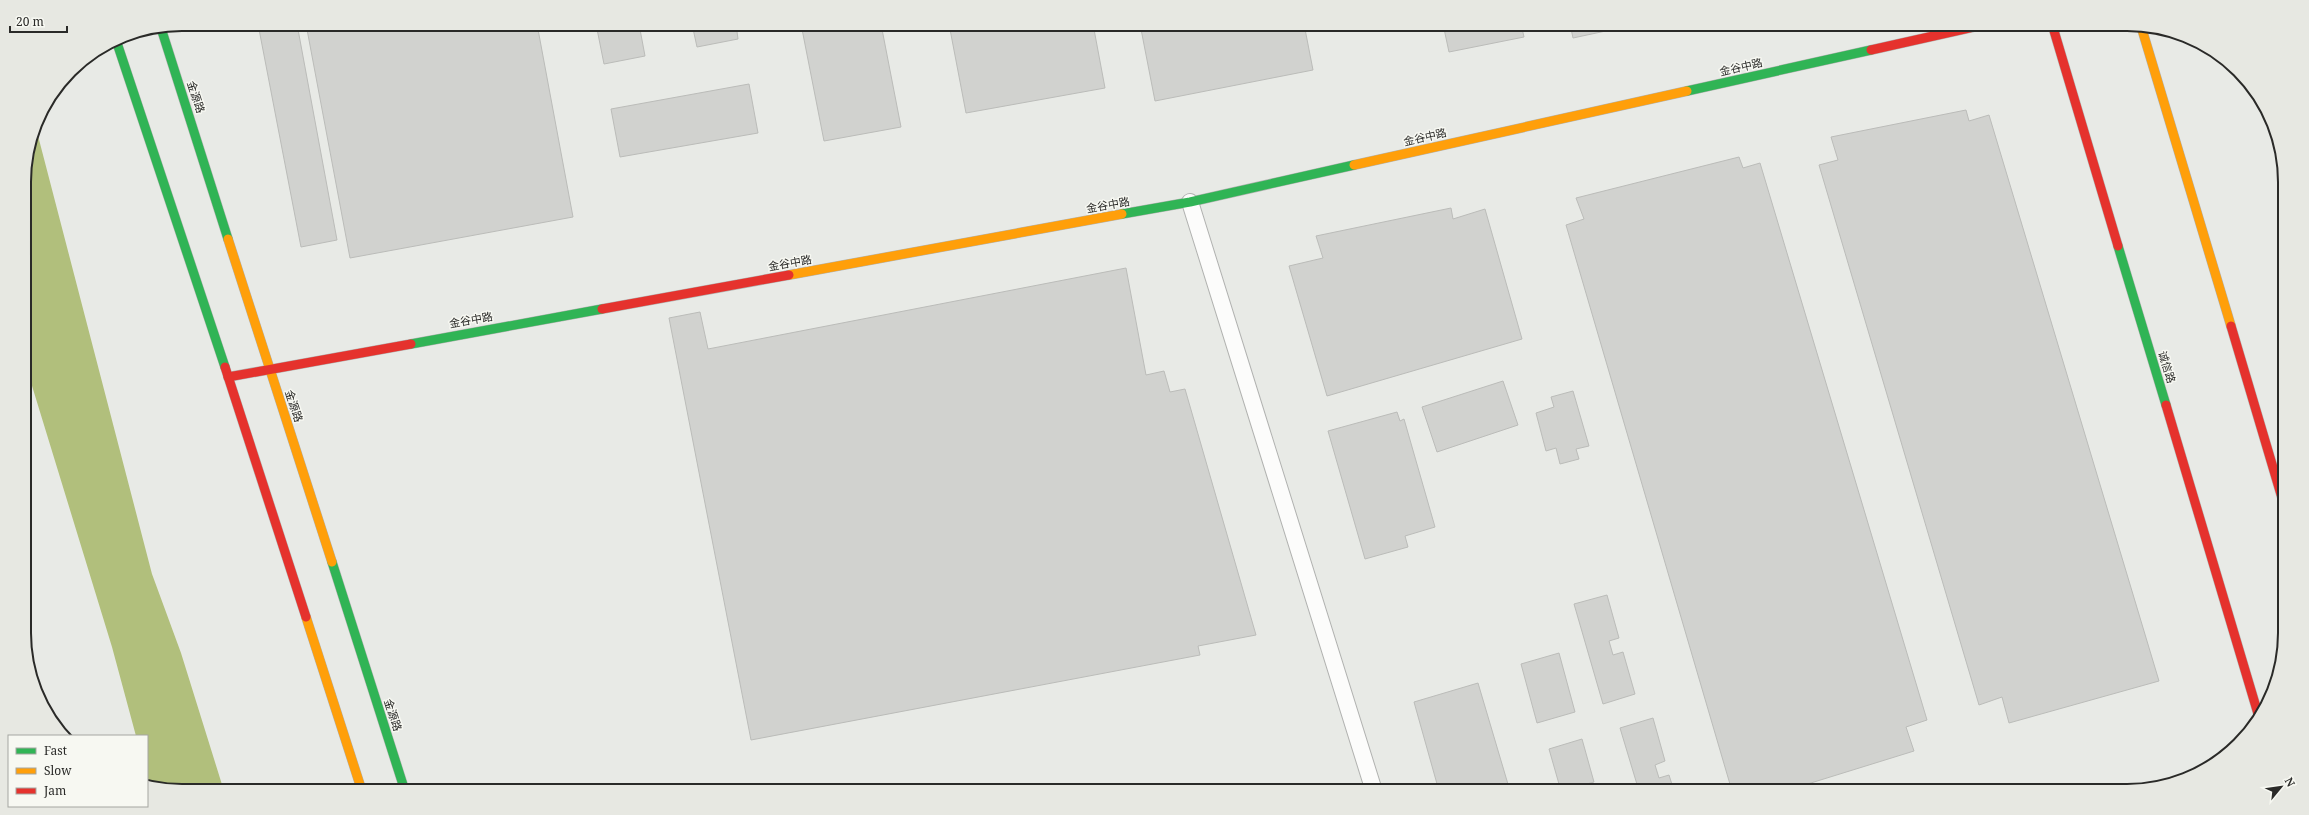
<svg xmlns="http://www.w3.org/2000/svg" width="2309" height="815" font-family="'Noto Serif','Noto Sans SC',serif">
<rect width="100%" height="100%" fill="#e8eae6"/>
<!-- water -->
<path fill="#b1bf7c" d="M 36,128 L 152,574 L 181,653 L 224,791 L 182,791 L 149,786 L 147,777 L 147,736 L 136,736 L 112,647 L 25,363 L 24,171 Z"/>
<!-- building -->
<g fill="#d1d2cf" stroke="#bbbcb9">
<path d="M 258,24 L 297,24 L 337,240 L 301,247 Z"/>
<path d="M 306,24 L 537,24 L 573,217 L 350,258 Z"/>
<path d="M 596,24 L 639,24 L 645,56 L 604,64 Z"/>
<path d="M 692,24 L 736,24 L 738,39 L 697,47 Z"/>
<path d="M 801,24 L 881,24 L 901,127 L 824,141 Z"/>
<path d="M 949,24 L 1093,24 L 1105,88 L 966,113 Z"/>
<path d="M 1140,24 L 1304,24 L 1313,70 L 1155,101 Z"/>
<path d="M 1443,24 L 1521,24 L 1524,37 L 1449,52 Z"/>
<path d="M 1570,24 L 1614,24 L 1615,29 L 1573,38 Z"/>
<path d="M 749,84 L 758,133 L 620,157 L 611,109 Z"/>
<path d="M 1966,110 L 1969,121 L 1989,115 L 2159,681 L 2009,723 L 2002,697 L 1979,705 L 1819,165 L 1838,160 L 1831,137 Z"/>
<path d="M 1739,157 L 1743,168 L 1760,163 L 1927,720 L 1906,727 L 1914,751 L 1785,791 L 1732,791 L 1566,225 L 1584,219 L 1576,198 Z"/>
<path d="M 1451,208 L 1453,219 L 1485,209 L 1522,339 L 1327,396 L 1289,266 L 1323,258 L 1316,236 Z"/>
<path d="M 1126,268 L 1146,375 L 1164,371 L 1170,392 L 1185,389 L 1256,635 L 1198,646 L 1200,655 L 751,740 L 669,318 L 700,312 L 708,349 Z"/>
<path d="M 1503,381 L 1518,425 L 1437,452 L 1422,407 Z"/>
<path d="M 1573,391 L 1589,446 L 1576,449 L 1579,459 L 1560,464 L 1556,448 L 1546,451 L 1536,413 L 1554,407 L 1551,397 Z"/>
<path d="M 1397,412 L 1400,421 L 1404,419 L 1435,527 L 1405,536 L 1408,547 L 1365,559 L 1328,431 Z"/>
<path d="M 1607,595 L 1619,638 L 1609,641 L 1613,655 L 1623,652 L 1635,694 L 1603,704 L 1574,604 Z"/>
<path d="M 1559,653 L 1575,712 L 1537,723 L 1521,664 Z"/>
<path d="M 1478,683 L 1510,791 L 1439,791 L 1414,702 Z"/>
<path d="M 1653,718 L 1665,761 L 1655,765 L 1659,778 L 1669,775 L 1674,791 L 1639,791 L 1620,728 Z"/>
<path d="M 1582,739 L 1594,782 L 1583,785 L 1585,791 L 1561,791 L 1549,749 Z"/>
</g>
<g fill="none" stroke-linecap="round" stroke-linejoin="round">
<!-- street casing -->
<g stroke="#b1b2b0" stroke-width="18">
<path id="street" d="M 1190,202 L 1374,791"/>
</g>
<!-- fast casing -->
<g stroke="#b1b2b0" stroke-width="10">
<g id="fast">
<path d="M 161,28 L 228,239"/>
<path d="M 116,40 L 225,367"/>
<path d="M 1687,91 L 1871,50"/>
<path d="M 1122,214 L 1190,202 L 1354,165"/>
<path d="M 2118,246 L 2166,405"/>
<path d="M 411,344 L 602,309"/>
<path d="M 332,562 L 405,791"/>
</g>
</g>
<!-- slow casing -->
<g stroke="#b1b2b0" stroke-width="10">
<g id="slow">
<path d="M 2141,26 L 2231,326"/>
<path d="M 1354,165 L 1687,91"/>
<path d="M 228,239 L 332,562"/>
<path d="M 789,275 L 1122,214"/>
<path d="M 306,617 L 362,791"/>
</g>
</g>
<!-- jam casing -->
<g stroke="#b1b2b0" stroke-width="10">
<g id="jam">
<path d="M 2052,24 L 2118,246"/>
<path d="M 1871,50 L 1987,24"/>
<path d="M 602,309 L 789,275"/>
<path d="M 2231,326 L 2285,508"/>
<path d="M 225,367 L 306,617"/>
<path d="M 228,377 L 411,344"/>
<path d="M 2166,405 L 2259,717"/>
</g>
</g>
<!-- street -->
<use href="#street" stroke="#fcfcfb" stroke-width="16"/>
<!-- fast -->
<use href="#fast" stroke="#30b455" stroke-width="9"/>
<!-- slow -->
<use href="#slow" stroke="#ff9f0a" stroke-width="9"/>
<!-- jam -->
<use href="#jam" stroke="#e5322d" stroke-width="9"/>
</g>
<g text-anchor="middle" stroke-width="3" stroke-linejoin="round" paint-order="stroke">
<!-- street labels -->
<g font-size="11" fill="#2a2a28" stroke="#f7f8f2">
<text transform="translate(1741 67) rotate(-13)" y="4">金谷中路</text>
<text transform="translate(196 97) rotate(72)" y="4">金源路</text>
<text transform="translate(1425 137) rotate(-13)" y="4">金谷中路</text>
<text transform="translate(1108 205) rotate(-10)" y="4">金谷中路</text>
<text transform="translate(790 263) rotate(-10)" y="4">金谷中路</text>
<text transform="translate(471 320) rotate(-10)" y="4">金谷中路</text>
<text transform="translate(2167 367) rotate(73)" y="4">诚信路</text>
<text transform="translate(294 406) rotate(72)" y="4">金源路</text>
<text transform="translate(393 715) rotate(72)" y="4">金源路</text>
</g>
</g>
<!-- crop -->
<path d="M0 0H2309V815H0ZM182 31H2127A151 151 0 0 1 2278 182V633A151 151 0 0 1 2127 784H182A151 151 0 0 1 31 633V182A151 151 0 0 1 182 31Z" fill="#e7e8e2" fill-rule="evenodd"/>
<path fill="none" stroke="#2a2a28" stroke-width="2" d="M182 31H2127A151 151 0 0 1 2278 182V633A151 151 0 0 1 2127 784H182A151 151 0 0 1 31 633V182A151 151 0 0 1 182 31Z"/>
<!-- legend -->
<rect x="8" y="735" width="140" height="72" fill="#f7f8f2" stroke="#a5a6a1"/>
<rect x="16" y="748" width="20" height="6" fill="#30b455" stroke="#a5a6a1"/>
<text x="44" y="755" font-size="12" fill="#2a2a28">Fast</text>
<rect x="16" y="768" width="20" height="6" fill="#ff9f0a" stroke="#a5a6a1"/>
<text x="44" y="775" font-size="12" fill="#2a2a28">Slow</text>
<rect x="16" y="788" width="20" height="6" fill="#e5322d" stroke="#a5a6a1"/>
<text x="44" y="795" font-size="12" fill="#2a2a28">Jam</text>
<!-- north arrow -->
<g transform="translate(2281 787) rotate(61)" stroke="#f7f8f2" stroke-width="3" paint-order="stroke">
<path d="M0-3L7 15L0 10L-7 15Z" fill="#2a2a28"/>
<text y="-6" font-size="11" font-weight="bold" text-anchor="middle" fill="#2a2a28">N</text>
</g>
<!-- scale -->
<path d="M10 26v6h57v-6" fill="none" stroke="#2a2a28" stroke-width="2"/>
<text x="16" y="26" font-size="12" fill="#2a2a28" stroke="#f7f8f2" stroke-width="3" paint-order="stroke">20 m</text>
</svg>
